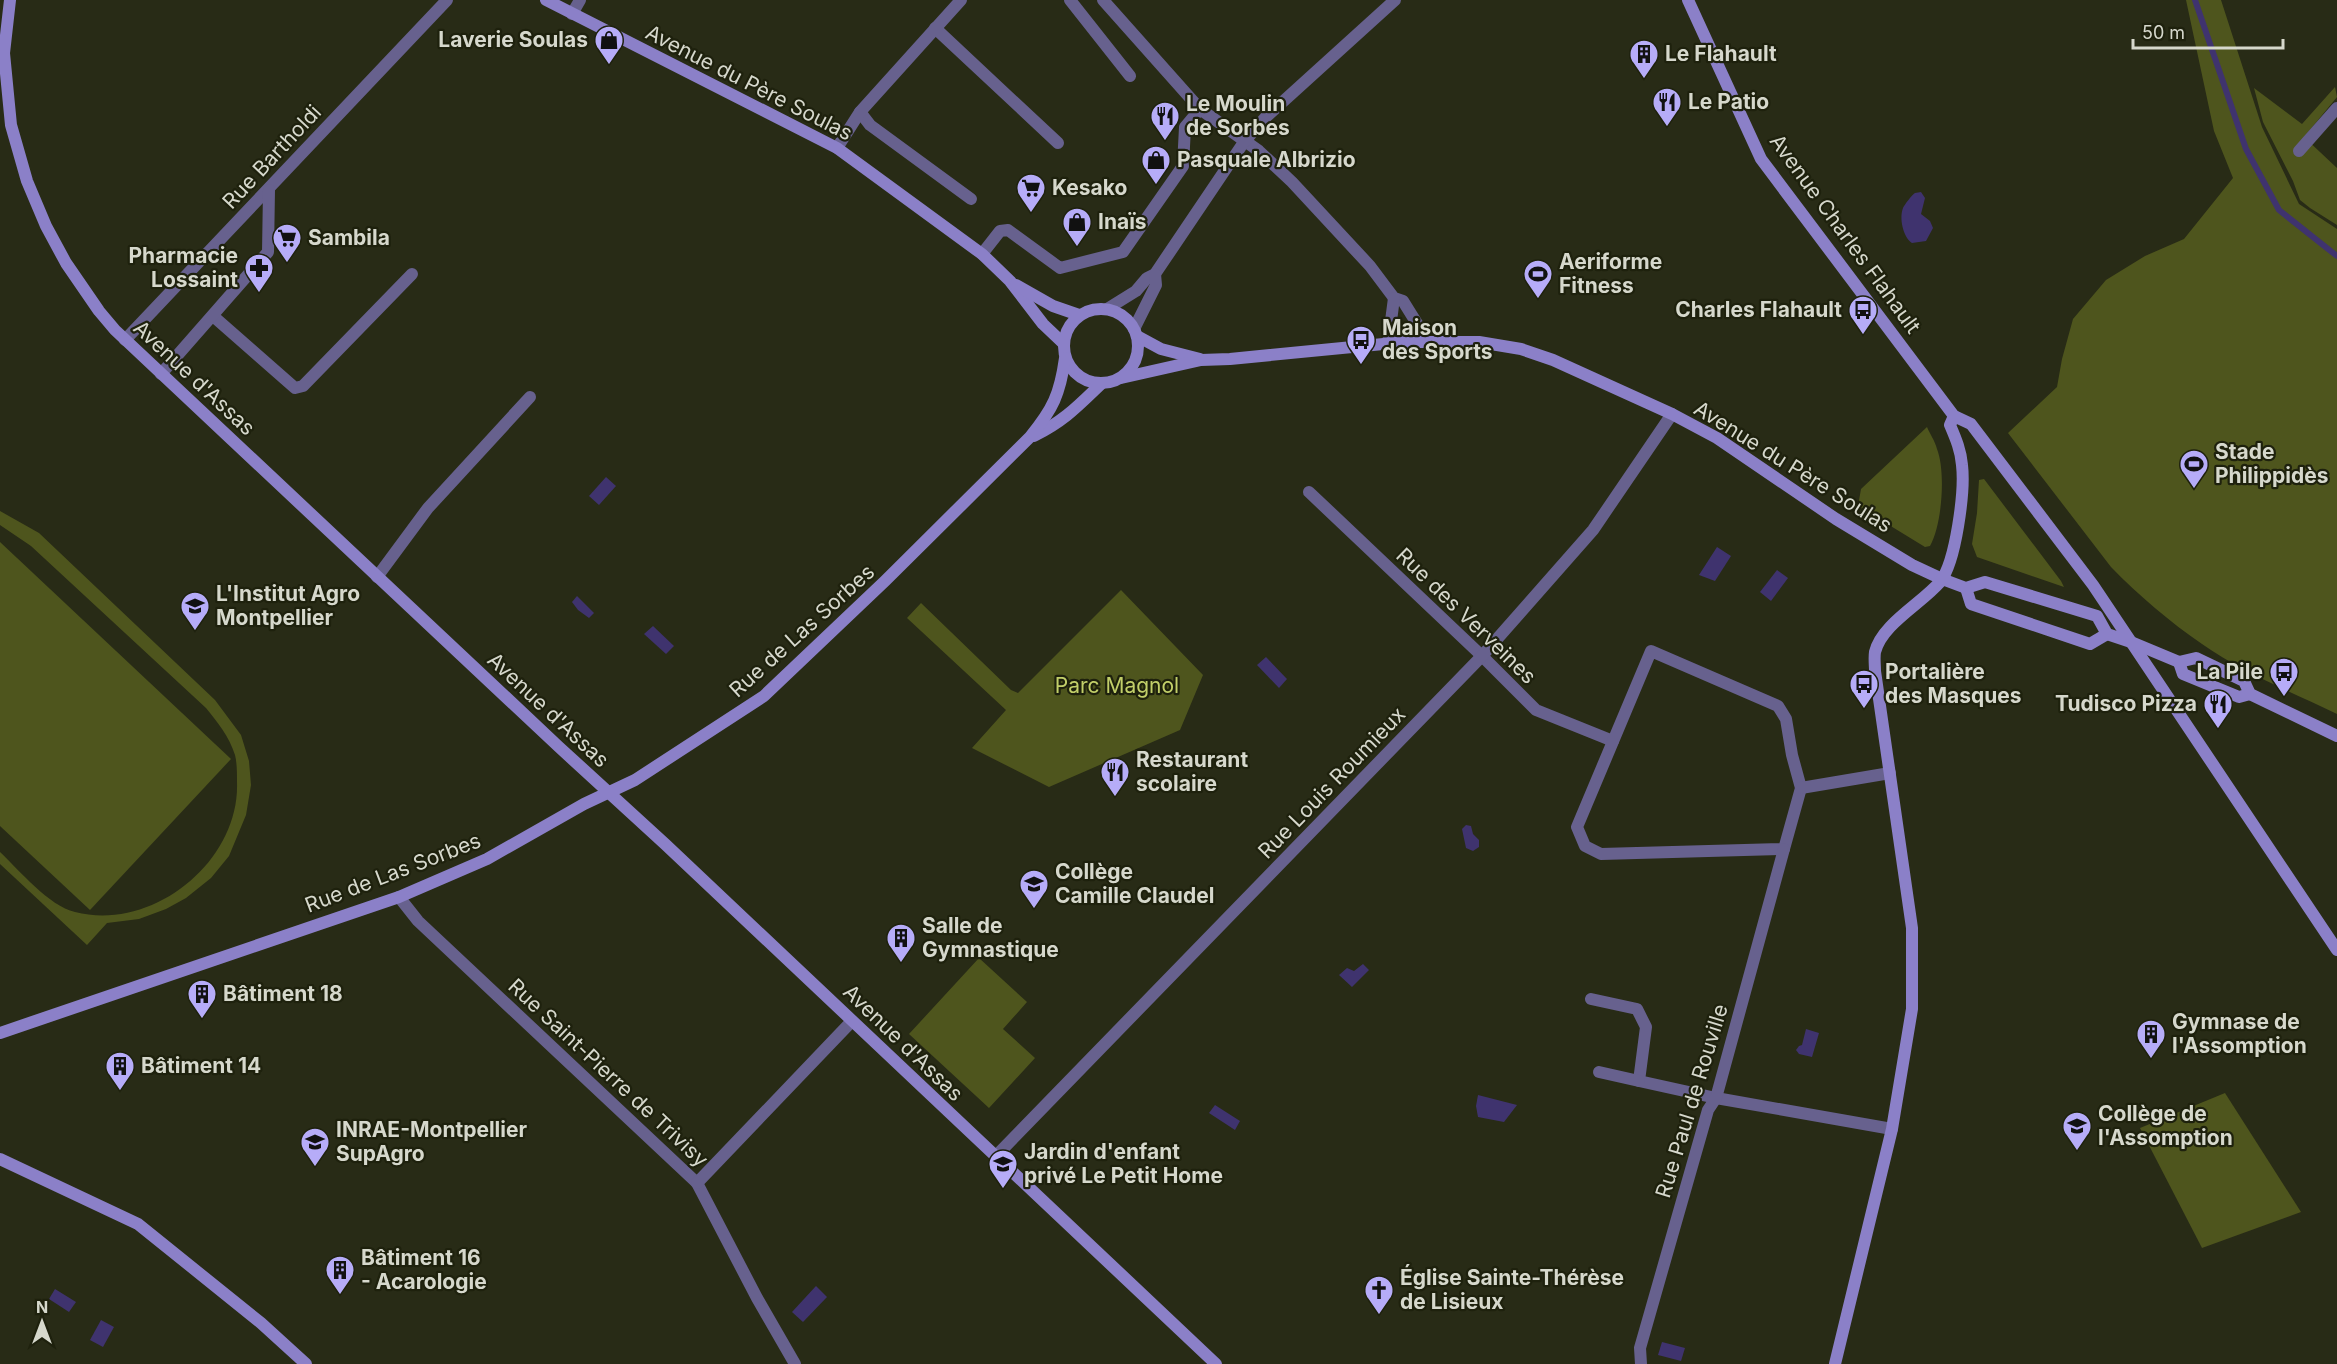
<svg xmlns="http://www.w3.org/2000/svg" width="2337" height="1364" font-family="Inter,sans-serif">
<rect width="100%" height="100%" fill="#282b16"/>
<!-- green -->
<g fill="#4e551d">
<path d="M 2186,0 L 2221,0 L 2262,127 L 2299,204 L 2337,229 L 2337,714 C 2292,692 2243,673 2202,644 C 2170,622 2138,595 2111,567 L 2008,433 L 2057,387 L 2062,359 L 2073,319 L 2106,280 L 2145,256 L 2184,239 L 2233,178 L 2214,131 Z"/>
<path d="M 2335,87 L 2337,97 L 2304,137 L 2337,168 L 2337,225 L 2310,208 L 2300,200 L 2293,181 L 2263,122 L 2254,88 L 2302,124 Z"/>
<path d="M 1927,427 C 1930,434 1935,441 1937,449 C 1946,472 1942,525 1930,546 L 1925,547 L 1858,506 L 1861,489 Z"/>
<path d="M 1984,479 L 2061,581 L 2064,587 L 1977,557 L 1972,544 L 1977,513 L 1979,480 Z"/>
<path d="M 0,511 L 39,533 L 215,700 L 241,735 L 249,761 L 251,785 L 246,815 L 229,856 L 211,878 L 186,898 L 166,909 L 139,919 L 107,923 L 87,945 L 0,864 L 0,852 C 19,870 49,906 75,912 C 152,932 240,862 237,782 C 237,773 237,763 235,755 C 229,736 218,723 206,708 L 31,546 L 0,525 Z"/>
<path d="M 0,542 L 231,759 L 90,910 L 0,826 Z"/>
<path d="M 1121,590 L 1203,675 L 1180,730 L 1049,787 L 972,748 L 1006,710 L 907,618 L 921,603 L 1011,690 L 1018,693 Z"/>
<path d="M 979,958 L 1027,1002 L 1003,1029 L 1035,1058 L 989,1108 L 909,1034 Z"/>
<path d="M 2225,1093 L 2301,1212 L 2202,1248 L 2140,1128 Z"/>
</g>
<!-- water -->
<g fill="#3f336e">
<path d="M 1921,192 L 1925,198 L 1921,214 L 1930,221 L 1933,228 L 1926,241 L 1912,243 C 1903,237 1899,218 1903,208 C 1905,204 1911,196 1915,193 Z"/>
<path d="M 606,477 L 616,486 L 599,505 L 589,496 Z"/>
<path d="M 1717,547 L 1731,556 L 1715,581 L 1699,575 Z"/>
<path d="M 1777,570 L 1788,578 L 1771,601 L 1760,592 Z"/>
<path d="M 577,596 L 594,613 L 589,618 L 578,610 L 572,602 Z"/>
<path d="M 653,626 L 674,646 L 666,654 L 644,634 Z"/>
<path d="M 1266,657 L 1287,679 L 1279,688 L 1257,665 Z"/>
<path d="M 1466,825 L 1471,826 L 1473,834 L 1479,840 L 1479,847 L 1473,851 L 1466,848 L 1462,829 Z"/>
<path d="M 1363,964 L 1369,970 L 1352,987 L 1339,975 L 1347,968 L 1354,971 Z"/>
<path d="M 1806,1029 L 1819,1033 L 1812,1057 L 1799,1054 L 1796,1050 L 1799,1046 L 1802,1045 Z"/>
<path d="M 1478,1095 L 1517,1105 L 1504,1122 L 1478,1117 L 1476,1106 Z"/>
<path d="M 1215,1105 L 1240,1121 L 1235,1130 L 1209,1113 Z"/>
<path d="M 816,1286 L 827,1297 L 803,1322 L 792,1312 Z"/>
<path d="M 55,1289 L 76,1302 L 69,1312 L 49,1299 Z"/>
<path d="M 101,1320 L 114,1327 L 103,1347 L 90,1340 Z"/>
<path d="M 1662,1342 L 1685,1348 L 1681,1361 L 1658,1355 Z"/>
</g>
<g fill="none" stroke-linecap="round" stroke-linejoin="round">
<!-- stream -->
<path stroke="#3f336e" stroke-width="6" d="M 2195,0 L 2246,149 L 2279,210 L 2337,256"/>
<!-- street -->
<g stroke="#67618e" stroke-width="12">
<path d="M 1070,0 L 1130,76"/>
<path d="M 1103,0 L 1200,109 L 1259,151 L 1292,182 L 1370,266 L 1394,298 L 1403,301 L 1421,330 L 1423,341"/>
<path d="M 572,14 L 580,0"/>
<path d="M 935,28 L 1058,143"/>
<path d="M 860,112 L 870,125 L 971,199"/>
<path d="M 837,148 L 860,112 L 961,0"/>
<path d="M 2299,151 L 2337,108"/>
<path d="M 982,254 L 1000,231 L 1008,230 L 1060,268 L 1123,252 L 1183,166 L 1185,127 L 1200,109"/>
<path d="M 1107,309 L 1136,291 L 1147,278 L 1155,274 L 1244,142 L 1265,118 L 1395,0"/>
<path d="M 213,316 L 295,388 L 303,386 L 412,274"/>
<path d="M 1134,329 L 1156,285 L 1155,274"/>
<path d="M 125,340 L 447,0"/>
<path d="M 1388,344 L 1394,298"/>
<path d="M 161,374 L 268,252 L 269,190"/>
<path d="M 1309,492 L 1482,656 L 1536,710 L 1613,741"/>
<path d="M 377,577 L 428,508 L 530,397"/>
<path d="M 1651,651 L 1778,706 L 1786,719 L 1792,755 L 1801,788 L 1784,849 L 1601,854 L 1585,846 L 1577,827 Z"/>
<path d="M 1801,788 L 1890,773"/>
<path d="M 399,897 L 418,921 L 697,1183 L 757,1298 L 795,1364"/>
<path d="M 1591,999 L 1637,1009 L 1646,1027 L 1639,1081 L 1716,1098 L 1892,1129"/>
<path d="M 1599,1072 L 1639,1081"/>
<path d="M 995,1157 L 1482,656 L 1593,530 L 1672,414"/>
<path d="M 697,1183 L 852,1021"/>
<path d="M 1641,1364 L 1640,1348 L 1708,1110 L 1716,1098 L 1784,849"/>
</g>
<!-- secondary -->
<g stroke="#8b80c8" stroke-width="12">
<path d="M 10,0 L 4,53 L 11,125 L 27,181 L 46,226 L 66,263 L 99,311 L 115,330 L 559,747 L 665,844 L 1216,1364"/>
<path d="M 546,0 L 837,148 L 982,254 L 1010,281 L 1043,324 L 1063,343"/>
<path d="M 1688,0 L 1761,159 L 1954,416 L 1971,424 L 2093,585 L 2337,950"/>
<path d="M 1016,285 L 1053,306 L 1079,315"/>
<circle cx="1101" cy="346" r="37"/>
<path d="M 1137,336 L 1161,349 L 1200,359"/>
<path d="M 1121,378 L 1201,360 L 1230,359 L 1404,342 L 1479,342 L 1521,349 L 1553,360 L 1672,414 L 1717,438 L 1836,519 L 1912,565 L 1942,579 L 1966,588 L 1985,582 L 2097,616 L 2107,634 L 2131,642 L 2179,662"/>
<path d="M 1034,436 C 1064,421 1077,407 1101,384"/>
<path d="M 1966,588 L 1971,604 L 2090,644 L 2107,634"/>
<path d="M 2179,662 L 2196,658 L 2244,681 L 2250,694 L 2337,736"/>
<path d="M 2179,662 L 2183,674 L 2239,697 L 2250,694"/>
<path d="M 0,1033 L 399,897 L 487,859 L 584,804 L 635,780 L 764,696 L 885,581 L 1030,437 C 1053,409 1060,394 1065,358"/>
<path d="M 0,1159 L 138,1224 L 261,1323 L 306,1364"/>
<path d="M 1835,1364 L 1892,1129 L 1912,1009 L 1912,928 L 1875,671 C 1875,665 1874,658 1875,652 C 1882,624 1921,604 1940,582 C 1956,562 1965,491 1962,465 C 1961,451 1956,439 1950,425 L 1954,416"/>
</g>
</g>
<!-- icons -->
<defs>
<g id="shop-pin" transform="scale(1.5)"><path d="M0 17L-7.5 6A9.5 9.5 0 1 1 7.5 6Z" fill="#b6acf8" stroke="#1e210d"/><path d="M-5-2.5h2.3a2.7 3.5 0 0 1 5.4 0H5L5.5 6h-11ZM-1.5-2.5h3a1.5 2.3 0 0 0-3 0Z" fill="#111"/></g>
<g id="building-pin" transform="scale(1.5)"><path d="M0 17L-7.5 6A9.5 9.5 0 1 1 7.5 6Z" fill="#b6acf8" stroke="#1e210d"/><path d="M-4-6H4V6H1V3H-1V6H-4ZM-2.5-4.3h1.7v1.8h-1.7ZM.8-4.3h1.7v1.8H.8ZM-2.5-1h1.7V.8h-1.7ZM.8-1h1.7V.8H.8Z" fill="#111"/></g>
<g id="restaurant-pin" transform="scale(1.5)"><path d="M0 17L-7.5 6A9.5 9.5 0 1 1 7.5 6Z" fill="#b6acf8" stroke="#1e210d"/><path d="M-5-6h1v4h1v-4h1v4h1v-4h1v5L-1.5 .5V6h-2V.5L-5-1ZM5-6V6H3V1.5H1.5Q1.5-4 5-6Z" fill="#111"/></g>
<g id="supermarket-pin" transform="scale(1.5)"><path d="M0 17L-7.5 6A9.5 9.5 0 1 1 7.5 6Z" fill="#b6acf8" stroke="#1e210d"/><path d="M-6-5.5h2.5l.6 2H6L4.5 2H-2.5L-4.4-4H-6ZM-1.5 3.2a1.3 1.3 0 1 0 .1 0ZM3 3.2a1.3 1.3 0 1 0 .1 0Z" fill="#111"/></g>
<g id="pharmacy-pin" transform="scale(1.5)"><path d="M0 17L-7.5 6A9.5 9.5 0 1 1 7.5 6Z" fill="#b6acf8" stroke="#1e210d"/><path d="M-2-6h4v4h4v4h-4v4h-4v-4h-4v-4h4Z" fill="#111"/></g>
<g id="stadium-pin" transform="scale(1.5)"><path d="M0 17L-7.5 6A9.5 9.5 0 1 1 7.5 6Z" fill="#b6acf8" stroke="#1e210d"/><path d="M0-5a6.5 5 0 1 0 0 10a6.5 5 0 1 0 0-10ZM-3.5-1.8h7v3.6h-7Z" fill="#111"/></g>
<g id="bus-pin" transform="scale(1.5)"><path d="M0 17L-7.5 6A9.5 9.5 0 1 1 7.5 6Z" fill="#b6acf8" stroke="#1e210d"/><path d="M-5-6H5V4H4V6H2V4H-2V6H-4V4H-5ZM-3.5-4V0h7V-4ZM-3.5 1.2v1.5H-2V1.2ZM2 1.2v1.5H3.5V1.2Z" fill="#111"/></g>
<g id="university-pin" transform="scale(1.5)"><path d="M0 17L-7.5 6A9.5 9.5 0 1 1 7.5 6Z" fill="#b6acf8" stroke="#1e210d"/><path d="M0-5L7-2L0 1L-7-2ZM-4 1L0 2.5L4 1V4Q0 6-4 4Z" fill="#111"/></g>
<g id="school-pin" transform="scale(1.5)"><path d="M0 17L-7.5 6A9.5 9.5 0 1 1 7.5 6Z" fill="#b6acf8" stroke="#1e210d"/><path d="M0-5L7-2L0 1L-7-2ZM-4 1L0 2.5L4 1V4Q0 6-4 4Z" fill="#111"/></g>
<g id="church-pin" transform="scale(1.5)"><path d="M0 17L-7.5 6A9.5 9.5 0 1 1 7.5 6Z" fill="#b6acf8" stroke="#1e210d"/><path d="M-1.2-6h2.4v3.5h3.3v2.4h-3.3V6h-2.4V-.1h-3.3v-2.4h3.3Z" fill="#111"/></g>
</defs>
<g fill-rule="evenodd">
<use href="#shop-pin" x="609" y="40"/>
<use href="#building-pin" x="1644" y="54"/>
<use href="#restaurant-pin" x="1667" y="102"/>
<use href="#restaurant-pin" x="1165" y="116"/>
<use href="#shop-pin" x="1156" y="160"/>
<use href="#supermarket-pin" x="1031" y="188"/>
<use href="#shop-pin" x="1077" y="222"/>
<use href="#supermarket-pin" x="287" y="238"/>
<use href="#pharmacy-pin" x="259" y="268"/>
<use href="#stadium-pin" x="1538" y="274"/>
<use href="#bus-pin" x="1863" y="310"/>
<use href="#bus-pin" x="1361" y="340"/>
<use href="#stadium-pin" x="2194" y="464"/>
<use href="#university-pin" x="195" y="606"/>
<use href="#bus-pin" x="2284" y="672"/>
<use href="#bus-pin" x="1864" y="684"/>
<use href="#restaurant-pin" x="2218" y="704"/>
<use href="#restaurant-pin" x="1115" y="772"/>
<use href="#school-pin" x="1034" y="884"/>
<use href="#building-pin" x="901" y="938"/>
<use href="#building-pin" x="202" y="994"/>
<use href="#building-pin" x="2151" y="1034"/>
<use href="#building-pin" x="120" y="1066"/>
<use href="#school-pin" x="2077" y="1126"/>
<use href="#university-pin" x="315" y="1142"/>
<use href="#school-pin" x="1003" y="1164"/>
<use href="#building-pin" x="340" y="1270"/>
<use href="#church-pin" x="1379" y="1290"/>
</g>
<g text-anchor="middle" stroke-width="4.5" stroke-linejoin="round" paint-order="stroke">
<!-- poi labels -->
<g font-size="21" font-weight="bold" fill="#d6d8cc" stroke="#1e210d" text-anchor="start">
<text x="588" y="47" text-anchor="end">Laverie Soulas</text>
<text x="1665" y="61">Le Flahault</text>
<text x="1688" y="109">Le Patio</text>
<text x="1186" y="111">Le Moulin<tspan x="1186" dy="24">de Sorbes</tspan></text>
<text x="1177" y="167">Pasquale Albrizio</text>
<text x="1052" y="195">Kesako</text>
<text x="1098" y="229">Inaïs</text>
<text x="308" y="245">Sambila</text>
<text x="238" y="263" text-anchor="end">Pharmacie<tspan x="238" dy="24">Lossaint</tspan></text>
<text x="1559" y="269">Aeriforme<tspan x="1559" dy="24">Fitness</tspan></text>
<text x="1842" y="317" text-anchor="end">Charles Flahault</text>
<text x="1382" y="335">Maison<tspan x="1382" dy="24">des Sports</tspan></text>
<text x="2215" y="459">Stade<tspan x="2215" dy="24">Philippidès</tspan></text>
<text x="216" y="601">L'Institut Agro<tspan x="216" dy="24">Montpellier</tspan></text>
<text x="1885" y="679">Portalière<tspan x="1885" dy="24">des Masques</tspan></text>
<text x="2263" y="679" text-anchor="end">La Pile</text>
<text x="2197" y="711" text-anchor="end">Tudisco Pizza</text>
<text x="1136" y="767">Restaurant<tspan x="1136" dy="24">scolaire</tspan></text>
<text x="1055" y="879">Collège<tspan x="1055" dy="24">Camille Claudel</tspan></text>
<text x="922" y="933">Salle de<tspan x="922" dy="24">Gymnastique</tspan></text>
<text x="223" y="1001">Bâtiment 18</text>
<text x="2172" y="1029">Gymnase de<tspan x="2172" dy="24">l'Assomption</tspan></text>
<text x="141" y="1073">Bâtiment 14</text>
<text x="2098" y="1121">Collège de<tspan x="2098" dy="24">l'Assomption</tspan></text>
<text x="336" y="1137">INRAE-Montpellier<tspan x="336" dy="24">SupAgro</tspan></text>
<text x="1024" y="1159">Jardin d'enfant<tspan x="1024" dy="24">privé Le Petit Home</tspan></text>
<text x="361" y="1265">Bâtiment 16<tspan x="361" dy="24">- Acarologie</tspan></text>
<text x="1400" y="1285">Église Sainte-Thérèse<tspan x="1400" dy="24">de Lisieux</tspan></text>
</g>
<!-- street labels -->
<g font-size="21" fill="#d6d8cc" stroke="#1e210d">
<text transform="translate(749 83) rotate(27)" y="7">Avenue du Père Soulas</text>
<text transform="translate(272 157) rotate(-47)" y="7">Rue Bartholdi</text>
<text transform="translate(1845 234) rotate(54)" y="7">Avenue Charles Flahault</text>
<text transform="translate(194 378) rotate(43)" y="7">Avenue d'Assas</text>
<text transform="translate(1793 467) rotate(32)" y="7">Avenue du Père Soulas</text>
<text transform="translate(1466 616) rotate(44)" y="7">Rue des Verveines</text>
<text transform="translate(802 631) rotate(-42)" y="7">Rue de Las Sorbes</text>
<text transform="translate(548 710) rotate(43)" y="7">Avenue d'Assas</text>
<text transform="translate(1332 783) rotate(-46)" y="7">Rue Louis Roumieux</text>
<text transform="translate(393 873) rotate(-21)" y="7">Rue de Las Sorbes</text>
<text transform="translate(903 1043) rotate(44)" y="7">Avenue d'Assas</text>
<text transform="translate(608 1073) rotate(43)" y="7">Rue Saint-Pierre de Trivisy</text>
<text transform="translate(1692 1101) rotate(-73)" y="7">Rue Paul de Rouville</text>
</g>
<!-- park labels -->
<g font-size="21" fill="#c2cf69" stroke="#1e210d">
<text x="1117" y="693">Parc Magnol</text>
</g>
</g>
<!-- north arrow -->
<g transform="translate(42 1322)" stroke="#1e210d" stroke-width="4.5" paint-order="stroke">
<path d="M0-4.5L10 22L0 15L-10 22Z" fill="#d6d8cc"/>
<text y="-9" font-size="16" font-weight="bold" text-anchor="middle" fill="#d6d8cc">N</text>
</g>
<!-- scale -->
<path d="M2133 39v9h150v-9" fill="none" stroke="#d6d8cc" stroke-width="3"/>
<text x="2142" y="39" font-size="18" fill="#d6d8cc" stroke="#1e210d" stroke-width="4.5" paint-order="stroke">50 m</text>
</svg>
